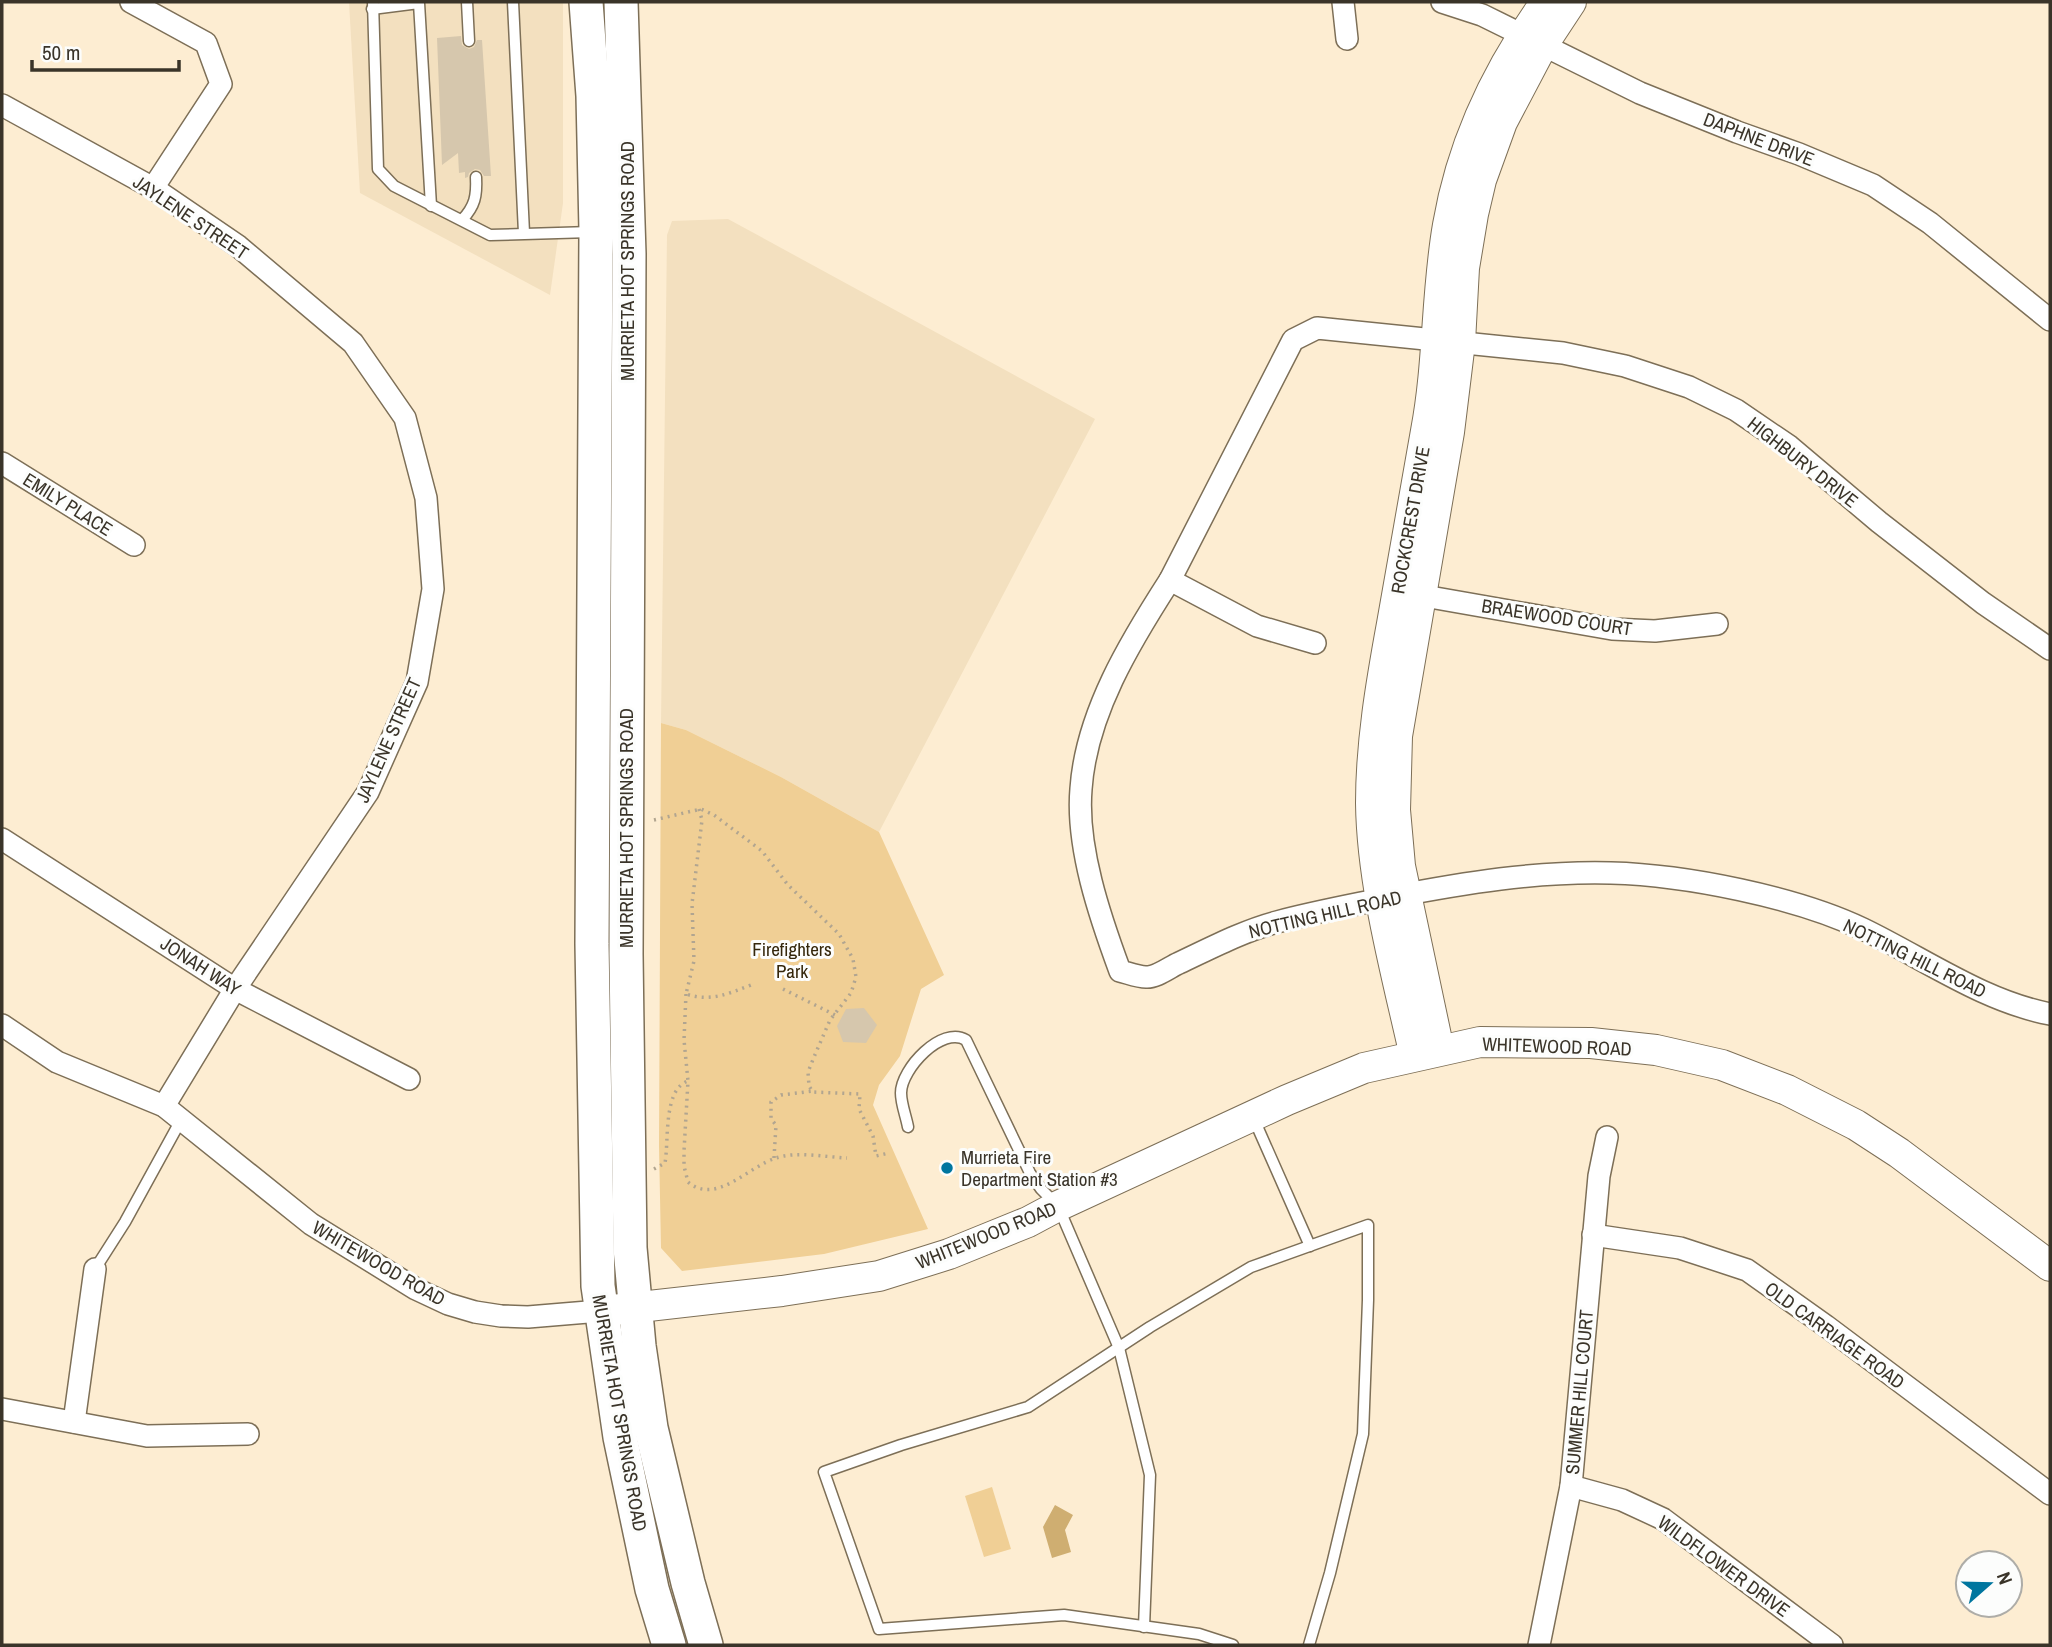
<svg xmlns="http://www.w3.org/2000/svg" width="2052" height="1647" font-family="'Archivo Narrow',sans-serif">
<rect width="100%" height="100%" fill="#fdedd2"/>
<!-- built -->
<g fill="#f3e0bf">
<path d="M 349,2 L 563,2 L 563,203 L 550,295 L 360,193 Z"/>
<path d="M 728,219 L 1095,419 L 879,832 L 781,777 L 686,730 L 661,723 L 667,235 L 672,221 Z"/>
</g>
<!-- green -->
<g fill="#f0cf95">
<path d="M 661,723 L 686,730 L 781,777 L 879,832 L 944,975 L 921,989 L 900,1056 L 879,1085 L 873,1105 L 928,1229 L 824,1254 L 682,1271 L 661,1248 L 659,1146 Z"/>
<path d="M 992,1487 L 1011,1549 L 984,1557 L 965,1496 Z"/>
</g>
<!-- water -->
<path fill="#cfae71" d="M 1055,1505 L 1073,1515 L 1065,1530 L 1071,1552 L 1052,1558 L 1043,1527 Z"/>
<!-- building -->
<g fill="#d6c7ad">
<path d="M 461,36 L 462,45 L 469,49 L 474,47 L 477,40 L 482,40 L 491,176 L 484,176 L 480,170 L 475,169 L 469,173 L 468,177 L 465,178 L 465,172 L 459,173 L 458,153 L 442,165 L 437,38 Z"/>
<path d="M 864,1008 L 877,1025 L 866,1043 L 843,1042 L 837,1026 L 846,1009 Z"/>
</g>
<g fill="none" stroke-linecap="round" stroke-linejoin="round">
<!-- lane casing -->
<g stroke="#7d6f57" stroke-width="13">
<g id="lane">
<path d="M 373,2 L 378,169 L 394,186 L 490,235 L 591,232"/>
<path d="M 467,2 L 469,41"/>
<path d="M 513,2 L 524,233"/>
<path d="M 372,9 L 419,3 L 431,206"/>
<path d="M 462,220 C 475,206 477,196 476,177"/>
<path d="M 1253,1117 L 1310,1246"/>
<path d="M 908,1127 C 906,1116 901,1104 901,1093 C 901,1069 942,1025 966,1040 L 1030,1173 L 1041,1189 L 1058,1206 L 1119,1348 L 1150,1475 L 1144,1627"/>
<path d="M 95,1269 L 125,1222 L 181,1120"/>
<path d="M 1233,1645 L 1199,1634 L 1064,1615 L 879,1629 L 824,1472 L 901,1445 L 1028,1407 L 1150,1327 L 1251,1267 L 1368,1225 L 1368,1300 L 1363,1434 L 1330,1573 L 1309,1645"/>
</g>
</g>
<!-- street casing -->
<g stroke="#7d6f57" stroke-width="24">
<g id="street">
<path d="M 131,2 L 206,43 L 221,84 L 153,188"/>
<path d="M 1343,2 L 1347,39"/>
<path d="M 1442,2 L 1482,15 L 1640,93 L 1737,132 L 1799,154 L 1873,185 L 1930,223 L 2050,320"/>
<path d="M 2,105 L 153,188 L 238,246 L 353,343 L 405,418 L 426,498 L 433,589 L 417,682 L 368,792 L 235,989 L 164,1106"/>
<path d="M 2,463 L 134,545"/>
<path d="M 1170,580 L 1257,626 L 1315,643"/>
<path d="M 1407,593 L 1612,629 L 1655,631 L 1717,624"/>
<path d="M 2050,649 L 1983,603 L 1879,522 L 1789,446 L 1736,410 L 1689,387 L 1625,366 L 1563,353 L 1317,328 L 1293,340 L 1170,580 C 1130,642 1086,714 1081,789 C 1076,847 1100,917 1120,971 C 1128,973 1138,977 1146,977 C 1156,978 1170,967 1179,963 C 1211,948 1243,931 1277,922 C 1314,912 1353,905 1391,897 C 1464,883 1536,871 1611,873 C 1686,875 1796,897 1863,929 C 1925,959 1983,1001 2050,1014"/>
<path d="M 2,839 L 235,989 L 409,1079"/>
<path d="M 2,1025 L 57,1062 L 164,1106 L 311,1224 L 416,1289 L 448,1304 L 475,1312 L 501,1316 L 528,1317 L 600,1311"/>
<path d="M 1593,1235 L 1680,1248 L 1747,1270 L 1826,1326 L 2050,1494"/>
<path d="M 2,1409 L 147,1436 L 248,1434"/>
<path d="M 74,1422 L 95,1269"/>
<path d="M 1571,1486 L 1622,1500 L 1663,1519 L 1832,1645"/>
<path d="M 1539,1645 L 1571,1486 L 1599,1176 L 1607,1137"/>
</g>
</g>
<!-- secondary casing -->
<g stroke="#7d6f57" stroke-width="32">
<g id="secondary">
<path d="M 1439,1050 L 1400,866 L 1395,810 L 1397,736 L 1449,432 L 1460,342 L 1464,268 L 1473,214 L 1481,180 L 1502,122 L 1542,46 L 1571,2"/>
<path d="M 1415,1056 C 1397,975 1372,885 1371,803 C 1371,743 1381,684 1392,624 C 1403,560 1415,495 1426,431 C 1439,363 1436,293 1448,225 C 1462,143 1498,68 1546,2"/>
<path d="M 613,1310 L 782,1291 L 879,1276 L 949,1254 L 1028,1222 L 1058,1206 L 1287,1100 L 1364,1068 L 1480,1042 L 1591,1043 L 1656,1050 L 1722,1065 L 1787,1090 L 1856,1125 L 1899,1153 L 2050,1266"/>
</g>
</g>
<!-- primary casing -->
<g stroke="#7d6f57" stroke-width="36">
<g id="primary">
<path d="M 586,2 L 593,96 L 596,231 L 592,944 L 598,1286 L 620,1437 L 652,1589 L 669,1645"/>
<path d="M 621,2 L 629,254 L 626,954 L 630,1248 L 639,1346 L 651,1428 L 688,1583 L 706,1645"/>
</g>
</g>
<!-- path -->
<g stroke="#b1a590" stroke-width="3.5" stroke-dasharray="2 5" stroke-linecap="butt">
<path d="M 699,809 L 702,820 L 692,904 L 694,961 L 686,994 C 710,1002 728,994 751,985"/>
<path d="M 654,820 L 701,809 L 714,815 L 762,851 L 788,885 L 839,934 L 853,959 L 856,977 L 851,993 L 830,1020 L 814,1057 L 808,1072 L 809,1086 L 813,1092 L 860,1094 L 859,1109 L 873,1136 L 876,1156 L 889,1153"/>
<path d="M 783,989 L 835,1015"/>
<path d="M 686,994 L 684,1040 L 688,1081 L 684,1151 L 684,1166 L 688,1182 C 716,1206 749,1166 776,1158 C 797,1151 825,1157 847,1158"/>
<path d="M 774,1158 L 776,1125 L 771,1119 L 771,1102 L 781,1095 L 813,1091"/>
<path d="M 654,1169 L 665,1163 C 669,1141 663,1089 688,1081"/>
</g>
<!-- lane -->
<use href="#lane" stroke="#fff" stroke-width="10"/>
<!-- street -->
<use href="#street" stroke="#fff" stroke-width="21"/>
<!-- secondary -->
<use href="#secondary" stroke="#fff" stroke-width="30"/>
<!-- primary -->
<use href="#primary" stroke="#fff" stroke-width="33"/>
</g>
<!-- markers -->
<circle fill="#00769f" stroke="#fcfdfc" stroke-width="2.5" cx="947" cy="1168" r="7"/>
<g text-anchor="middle" stroke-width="6" stroke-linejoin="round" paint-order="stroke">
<!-- street labels -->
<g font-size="19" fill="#3a3429" stroke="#fcfdfc">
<text transform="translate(1759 139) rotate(21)" y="7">DAPHNE DRIVE</text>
<text transform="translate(191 217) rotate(34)" y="7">JAYLENE STREET</text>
<text transform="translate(627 261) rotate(-90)" y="7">MURRIETA HOT SPRINGS ROAD</text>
<text transform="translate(1803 462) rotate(38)" y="7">HIGHBURY DRIVE</text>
<text transform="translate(68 504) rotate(32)" y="7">EMILY PLACE</text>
<text transform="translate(1410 520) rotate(-80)" y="7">ROCKCREST DRIVE</text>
<text transform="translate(1557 617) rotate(9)" y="7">BRAEWOOD COURT</text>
<text transform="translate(388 740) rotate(-66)" y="7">JAYLENE STREET</text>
<text transform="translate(626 828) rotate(-90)" y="7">MURRIETA HOT SPRINGS ROAD</text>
<text transform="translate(1325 914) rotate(-13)" y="7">NOTTING HILL ROAD</text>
<text transform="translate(1915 958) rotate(26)" y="7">NOTTING HILL ROAD</text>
<text transform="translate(201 966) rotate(33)" y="7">JONAH WAY</text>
<text transform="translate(1557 1046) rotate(2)" y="7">WHITEWOOD ROAD</text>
<text transform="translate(986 1235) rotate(-22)" y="7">WHITEWOOD ROAD</text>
<text transform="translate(379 1263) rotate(30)" y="7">WHITEWOOD ROAD</text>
<text transform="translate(1835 1335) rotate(36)" y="7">OLD CARRIAGE ROAD</text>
<text transform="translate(1579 1392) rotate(-85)" y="7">SUMMER HILL COURT</text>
<text transform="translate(620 1413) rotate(80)" y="7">MURRIETA HOT SPRINGS ROAD</text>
<text transform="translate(1724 1566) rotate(36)" y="7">WILDFLOWER DRIVE</text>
</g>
<!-- park labels -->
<g font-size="19" fill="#35270b" stroke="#fcfdfc">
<text x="792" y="956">Firefighters<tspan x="792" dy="22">Park</tspan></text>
</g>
<!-- poi labels -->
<g font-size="19" fill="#3a3429" stroke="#fcfdfc" text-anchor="start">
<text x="961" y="1164">Murrieta Fire<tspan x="961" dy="22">Department Station #3</tspan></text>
</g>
</g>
<!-- border -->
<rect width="2052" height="1647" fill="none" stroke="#3a3429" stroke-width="7"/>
<!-- north arrow -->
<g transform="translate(1989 1584) rotate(70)"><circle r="33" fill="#fcfdfc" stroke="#aeada8" stroke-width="2"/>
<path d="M0-5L12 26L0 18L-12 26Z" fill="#00769f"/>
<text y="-10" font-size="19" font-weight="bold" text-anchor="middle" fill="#3a3429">N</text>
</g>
<!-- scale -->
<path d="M32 60v10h147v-10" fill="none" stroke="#3a3429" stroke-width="3.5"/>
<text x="42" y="60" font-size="21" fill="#3a3429" stroke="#fcfdfc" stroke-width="5" paint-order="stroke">50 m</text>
</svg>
